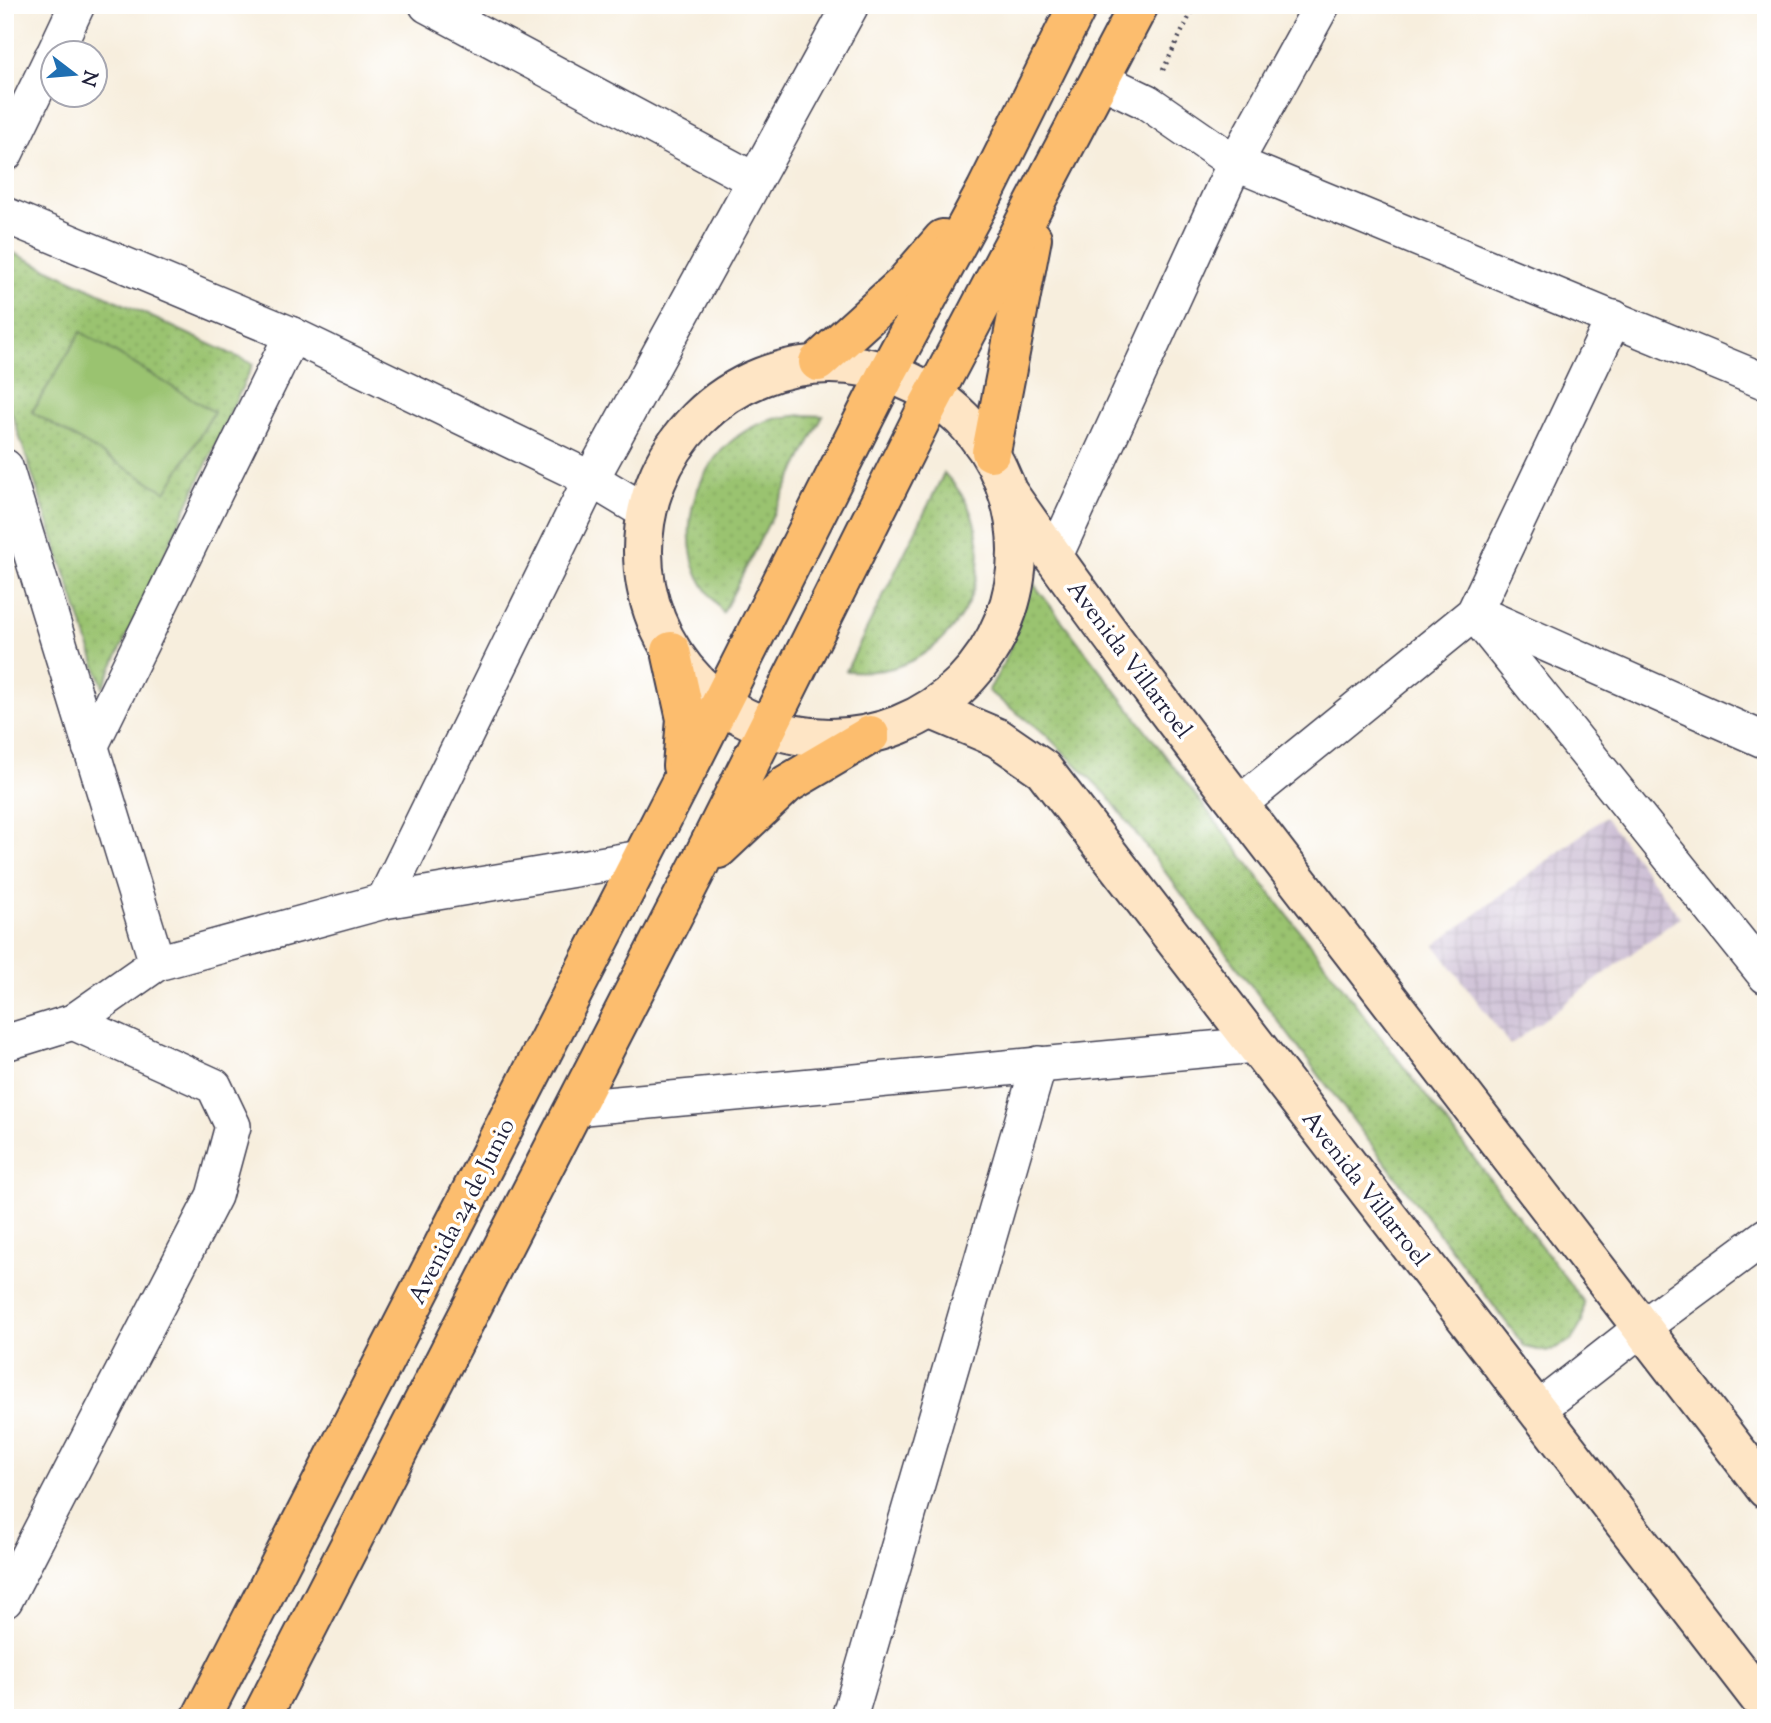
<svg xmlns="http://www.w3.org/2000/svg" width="1771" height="1723" font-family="'Sorts Mill Goudy',serif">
<defs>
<pattern id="industrial-grid" width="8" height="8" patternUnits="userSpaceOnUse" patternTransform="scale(1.75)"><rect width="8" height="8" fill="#ccbed4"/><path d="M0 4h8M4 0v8" fill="none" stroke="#afa3b7"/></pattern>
<pattern id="grass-dots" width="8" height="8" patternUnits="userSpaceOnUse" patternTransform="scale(1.75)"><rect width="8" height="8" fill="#9ac370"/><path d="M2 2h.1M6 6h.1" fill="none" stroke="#84a762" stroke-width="1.8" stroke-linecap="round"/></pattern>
</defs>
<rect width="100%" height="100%" fill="#fff"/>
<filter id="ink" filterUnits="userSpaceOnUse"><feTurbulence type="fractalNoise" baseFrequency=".0143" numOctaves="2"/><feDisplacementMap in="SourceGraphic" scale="14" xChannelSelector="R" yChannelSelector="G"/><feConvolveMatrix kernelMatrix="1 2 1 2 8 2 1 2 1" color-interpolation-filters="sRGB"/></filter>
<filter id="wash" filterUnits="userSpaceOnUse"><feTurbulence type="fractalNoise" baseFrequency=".00686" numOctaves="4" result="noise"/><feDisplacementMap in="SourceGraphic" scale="28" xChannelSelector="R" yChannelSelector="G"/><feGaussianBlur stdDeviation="1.57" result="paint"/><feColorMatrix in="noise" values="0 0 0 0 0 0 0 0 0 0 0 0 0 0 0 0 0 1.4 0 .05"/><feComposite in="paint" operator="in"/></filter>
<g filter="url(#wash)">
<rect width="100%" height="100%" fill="#f7eedd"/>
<!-- industrial -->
<path fill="url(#industrial-grid)" d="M 1605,817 L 1680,917 L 1510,1045 L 1435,945 Z"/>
<!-- grass -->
<g fill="url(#grass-dots)" stroke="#5e7256" stroke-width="2">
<path d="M 5,249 L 253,364 L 103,687 L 5,393 Z"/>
<path d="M 804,415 L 823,416 L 723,613 C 711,596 698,581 693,561 C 679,504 710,440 767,421 C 779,417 792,416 804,415 Z"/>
<path d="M 944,473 C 953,483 963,494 969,508 C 997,571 963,643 899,666 C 883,672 863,672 846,671 Z"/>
<path d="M 1030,579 L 1584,1302 L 1582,1323 L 1571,1341 L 1547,1352 L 1525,1347 L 1106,794 L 1044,733 L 988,691 C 1011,656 1020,619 1030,579 Z"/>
</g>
<!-- garden -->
<path fill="#9ac370" stroke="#5e7256" stroke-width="2" d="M 81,332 L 214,412 L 166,492 L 32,412 Z"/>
</g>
<g filter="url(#ink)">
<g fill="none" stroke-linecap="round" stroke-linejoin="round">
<!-- minor casing -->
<g stroke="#424153" stroke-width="38">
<g id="minor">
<path d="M 427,5 L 754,180"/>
<path d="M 55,52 L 77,5"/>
<path d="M 1101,80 L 1147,102 L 1235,163 L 1766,382"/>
<path d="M 5,154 L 52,57"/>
<path d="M 5,215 L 292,335 L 591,479 L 646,512"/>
<path d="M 5,467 L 157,963"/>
<path d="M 1054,558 L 1235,163 L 1322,5"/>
<path d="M 1474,613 L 1766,976"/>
<path d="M 1481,615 L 1766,741"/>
<path d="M 90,747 L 292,335"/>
<path d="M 1238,805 L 1474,613 L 1614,318"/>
<path d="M 384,901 L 591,479 L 851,5"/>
<path d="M 5,1043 L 73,1022 L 157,963 L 384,901 L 641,858"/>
<path d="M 574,1108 L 1255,1045"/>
<path d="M 1537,1410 L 1643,1327 L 1766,1236"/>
<path d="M 5,1600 L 214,1196 L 233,1126 L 214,1086 L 73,1022"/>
<path d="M 849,1718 L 1039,1064"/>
</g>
</g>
<!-- secondary casing -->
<g stroke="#424153" stroke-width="42">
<g id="secondary">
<circle cx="830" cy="551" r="187"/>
<path d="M 1009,494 C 1125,660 1251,820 1375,981 C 1506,1149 1636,1319 1766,1489"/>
<path d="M 932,710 L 998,738 L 1043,769 L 1766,1707"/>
</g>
</g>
<!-- trunk casing -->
<g stroke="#424153" stroke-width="42">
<g id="trunk">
<path d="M 818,362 L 904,284 L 943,239"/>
<path d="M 991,452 L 1032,238"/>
<path d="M 671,651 L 686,719 L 682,766"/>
<path d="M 718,849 L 787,784 L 870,735"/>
<path d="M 201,1718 L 680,784 L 888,371 L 986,190 L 1078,5"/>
<path d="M 261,1718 L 698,867 L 925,412 L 1139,5"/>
</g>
</g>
<!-- path -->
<path stroke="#424153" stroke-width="4.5" stroke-dasharray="2 5" stroke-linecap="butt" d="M 1163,70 L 1195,5"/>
<!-- minor -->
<use href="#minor" stroke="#fff" stroke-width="35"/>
<!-- secondary -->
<use href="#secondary" stroke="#fee5c5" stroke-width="38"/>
<!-- trunk -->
<use href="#trunk" stroke="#fcbd6e" stroke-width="38"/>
</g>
</g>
<g text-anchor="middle" stroke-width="7" stroke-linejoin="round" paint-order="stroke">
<!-- street labels -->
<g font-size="24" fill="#22223b" stroke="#fff">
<text transform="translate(1130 659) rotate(53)" y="8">Avenida Villarroel</text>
<text transform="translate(1366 1188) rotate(52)" y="8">Avenida Villarroel</text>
<text transform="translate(461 1211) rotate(-63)" y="8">Avenida 24 de Junio</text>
</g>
</g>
<!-- margin -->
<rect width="1771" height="1723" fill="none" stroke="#fff" stroke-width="28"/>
<!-- north arrow -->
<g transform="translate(74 74) rotate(106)"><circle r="33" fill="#ffffff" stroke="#a7a7b1" stroke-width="2"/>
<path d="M0-5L12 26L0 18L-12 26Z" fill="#1f6fb2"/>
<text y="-10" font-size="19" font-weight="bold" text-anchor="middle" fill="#22223b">N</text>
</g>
</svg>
